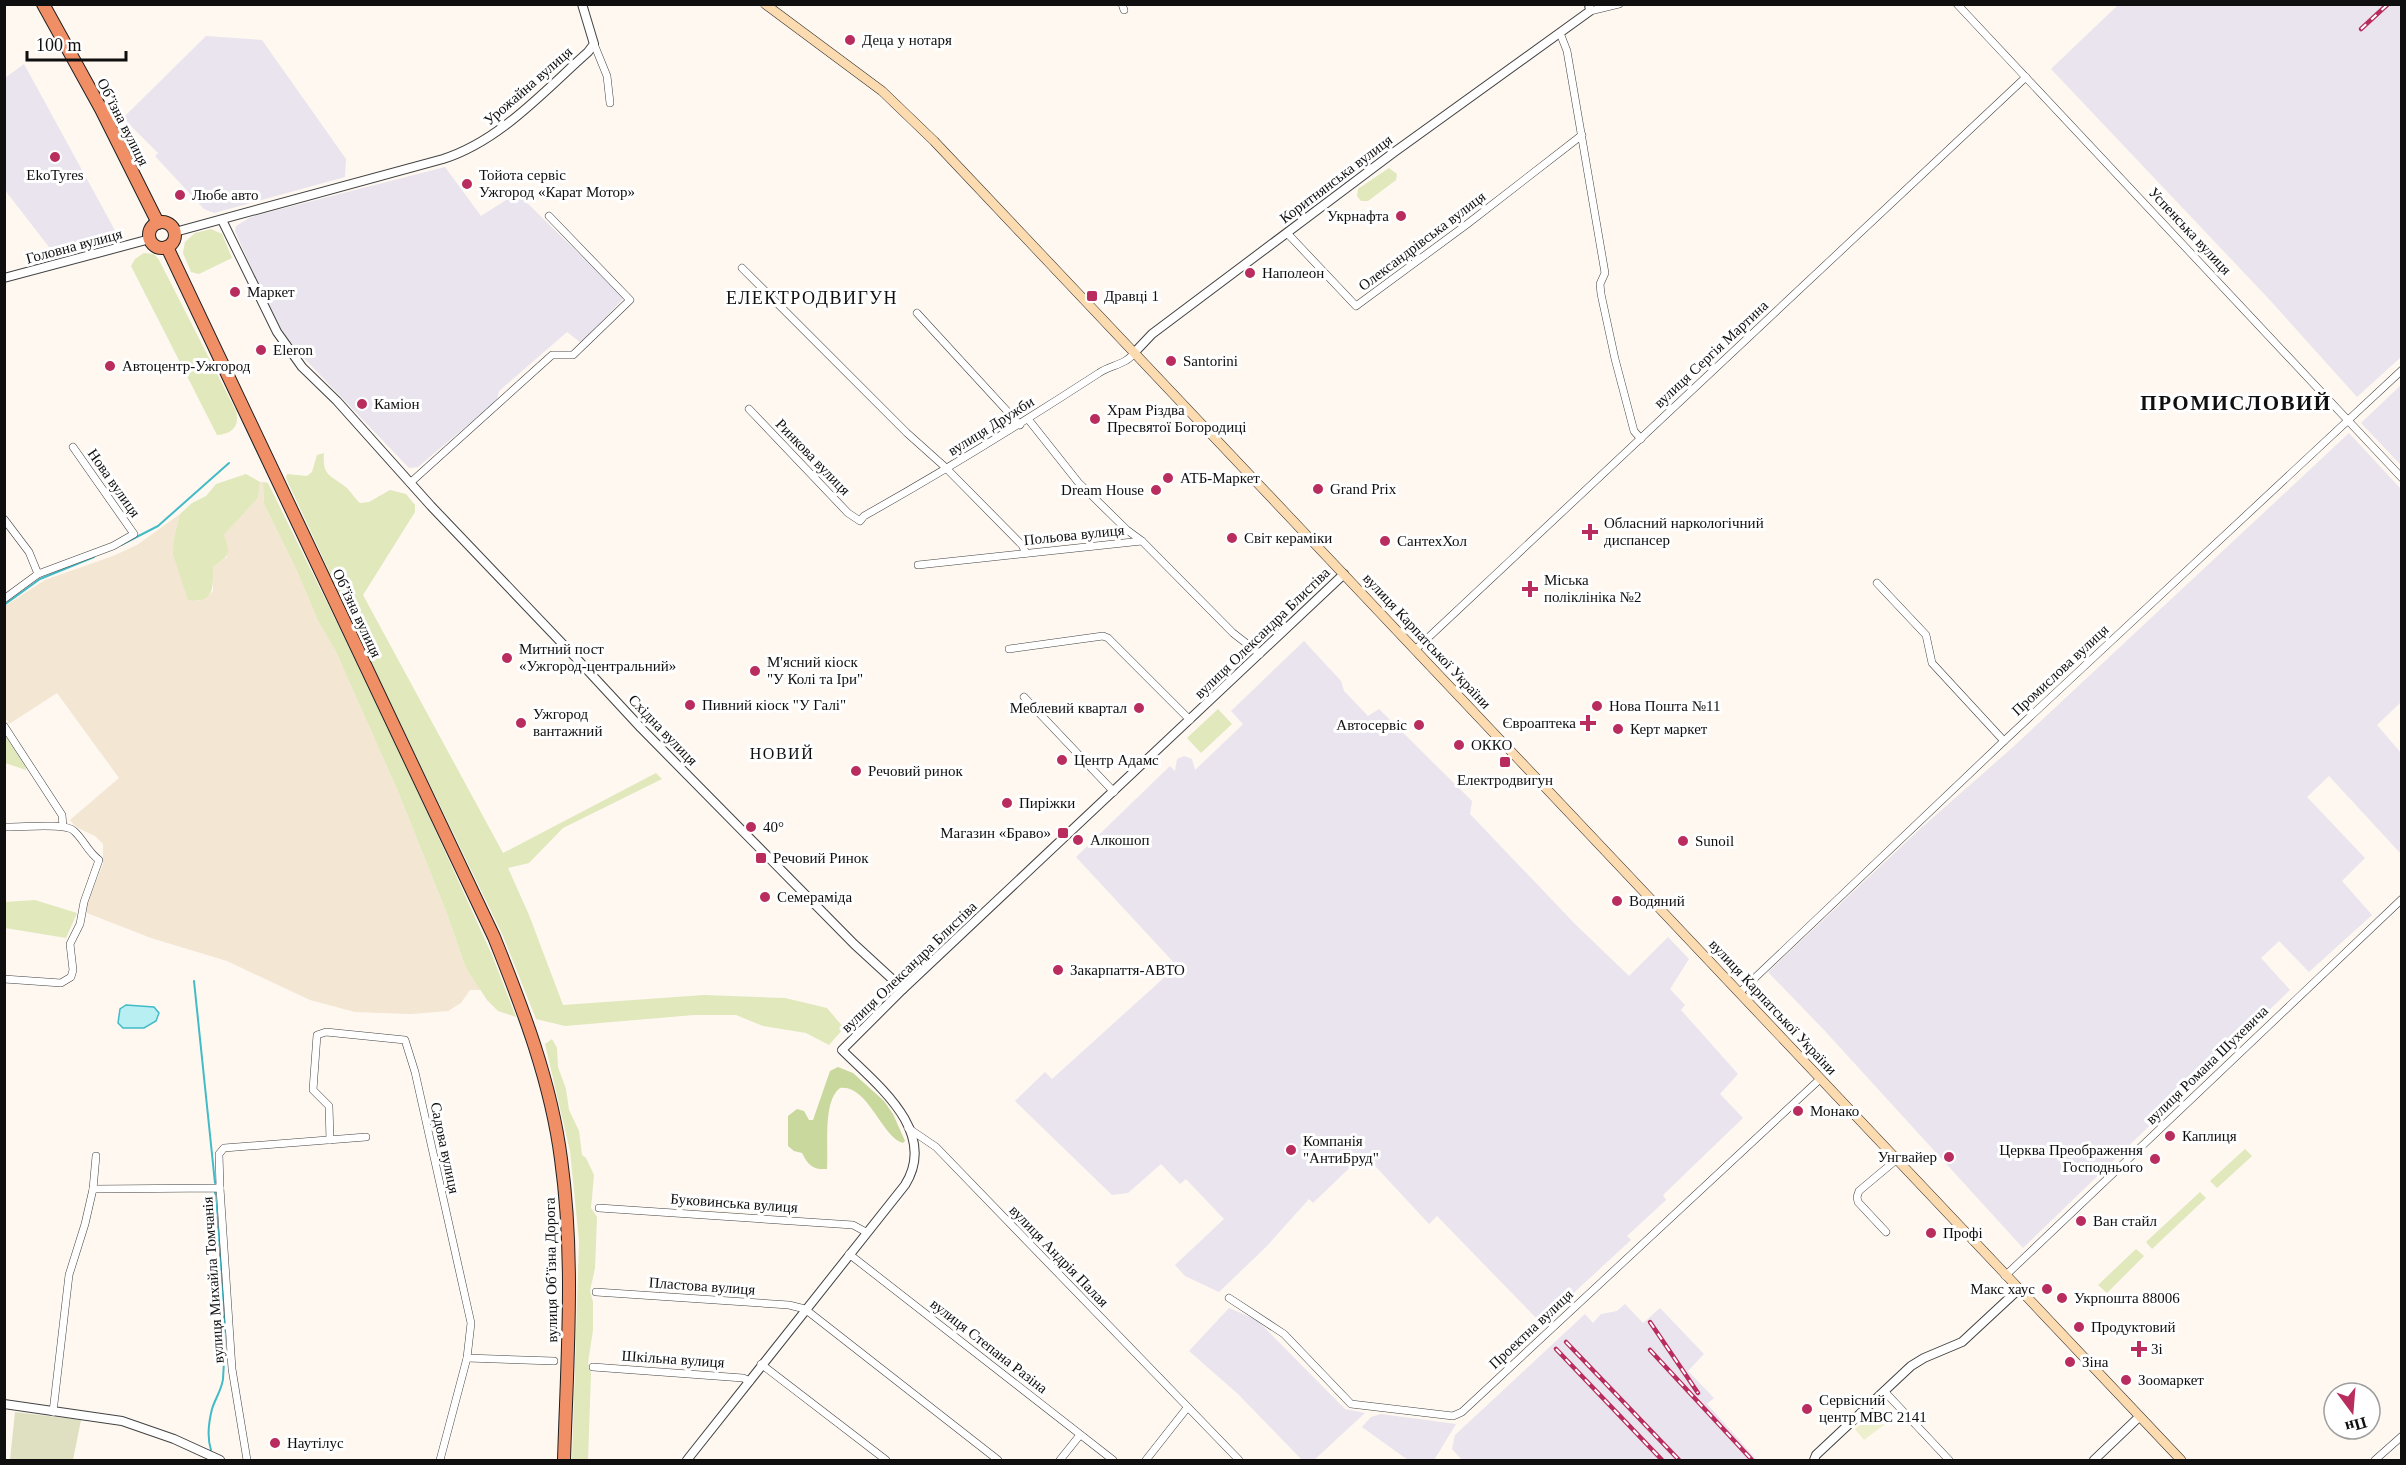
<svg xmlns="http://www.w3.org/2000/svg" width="2406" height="1465" font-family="'Times New Roman',serif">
<rect width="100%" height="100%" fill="#fef8f1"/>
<!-- industrial -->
<g fill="#e9e4ed">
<path d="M 2119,4 L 2401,5 L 2401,357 L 2357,397 L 2268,298 L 2051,69 Z"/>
<path d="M 206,36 L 262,40 L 346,159 L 345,177 L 214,213 L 204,209 L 155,156 L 158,153 L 123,118 Z"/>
<path d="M 24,64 L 118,236 L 56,256 L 5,190 L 5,78 Z"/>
<path d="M 445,167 L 481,216 L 517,193 L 624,298 L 581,343 L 567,332 L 499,391 L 497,400 L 418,467 L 409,468 L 300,354 L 286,336 L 273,317 L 235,231 L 236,226 L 251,217 L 281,209 Z"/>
<path d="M 2401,385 L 2401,465 L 2361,423 Z"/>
<path d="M 2349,433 L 2401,489 L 2401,702 L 2377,725 L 2401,753 L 2401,854 L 2329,776 L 2307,797 L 2365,858 L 2342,881 L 2372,915 L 2309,972 L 2279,941 L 2261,958 L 2290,990 L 2023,1248 L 1825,1031 L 1768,972 L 1920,829 L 2013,747 Z"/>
<path d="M 1304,641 L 1341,681 L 1344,691 L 1368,716 L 1379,709 L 1472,801 L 1470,814 L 1574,923 L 1629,976 L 1668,937 L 1689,959 L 1670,989 L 1685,1005 L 1681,1010 L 1738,1074 L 1720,1094 L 1743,1118 L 1663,1195 L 1666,1200 L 1627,1236 L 1631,1240 L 1541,1323 L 1437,1216 L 1429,1224 L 1364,1154 L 1313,1203 L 1309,1199 L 1266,1247 L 1219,1292 L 1185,1276 L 1175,1265 L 1224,1219 L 1186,1179 L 1180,1184 L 1161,1164 L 1128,1193 L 1112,1195 L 1015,1101 L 1045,1072 L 1052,1079 L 1177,966 L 1076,857 L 1170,766 L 1175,771 L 1177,759 L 1184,756 L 1192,759 L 1195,770 L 1238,729 L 1243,724 L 1231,711 Z"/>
<path d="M 1625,1304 L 1643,1323 L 1660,1308 L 1704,1354 L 1688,1371 L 1714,1398 L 1707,1404 L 1757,1460 L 1462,1460 L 1452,1449 L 1455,1435 L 1585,1314 L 1593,1323 L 1601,1314 L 1617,1311 Z"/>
<path d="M 1229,1308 L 1257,1320 L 1345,1409 L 1365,1413 L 1314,1460 L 1302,1460 L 1238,1394 L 1189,1351 Z"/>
<path d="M 1381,1414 L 1456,1424 L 1434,1460 L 1408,1460 L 1362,1427 L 1371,1417 Z"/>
</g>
<!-- farmland -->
<path fill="#f3e6d2" d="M 260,482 L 263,482 L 264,504 L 297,571 L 318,621 L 336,652 L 399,794 L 447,914 L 466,968 L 482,990 L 470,990 L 461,1003 L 448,1011 L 411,1014 L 355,1012 L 310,1000 L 227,961 L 151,938 L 87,913 L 86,907 L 103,864 L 103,844 L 95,836 L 76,827 L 70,820 L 119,778 L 57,693 L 9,724 L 5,717 L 5,606 L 45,580 L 113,556 L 137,545 L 180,514 L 174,538 L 188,599 L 198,601 L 208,596 L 213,591 L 213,567 L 227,557 L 224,535 L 258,498 Z"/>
<!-- green -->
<g fill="#e0e8bc">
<path d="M 1389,168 L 1397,174 L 1396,180 L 1368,201 L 1361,201 L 1357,196 L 1358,189 Z"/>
<path d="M 211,229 L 222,234 L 232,258 L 199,274 L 191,272 L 183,253 L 185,242 L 195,233 Z"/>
<path d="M 144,253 L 154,254 L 159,260 L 236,411 C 240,426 232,434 217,435 L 131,266 L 135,259 Z"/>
<path d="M 324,453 C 322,477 331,475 347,488 C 352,493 355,499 360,503 L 369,502 L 390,490 L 406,494 L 415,505 L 415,512 L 363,595 L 503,853 L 656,773 L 662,779 L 563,828 L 529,863 L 508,868 L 529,915 L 563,1005 L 704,995 L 785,998 L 827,1008 L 844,1028 L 829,1045 L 806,1033 L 763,1026 L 736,1015 L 694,1015 L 565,1026 L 536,1019 L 503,936 L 377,675 L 286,478 L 287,474 L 307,476 L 312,472 L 317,455 Z"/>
<path d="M 246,474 L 260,482 L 258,498 L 224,535 C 231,555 230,555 213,567 C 213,587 215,604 188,600 L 173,554 L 174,538 L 180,514 L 192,503 L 206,496 L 216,484 Z"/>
<path d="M 263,482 L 268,483 L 342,633 L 427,812 L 492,955 L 516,1017 L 498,1011 L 487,1000 L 466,968 L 447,914 L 399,794 L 336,652 L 318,621 L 297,571 L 264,504 Z"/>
<path d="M 1218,709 L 1232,724 L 1201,753 L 1187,738 Z"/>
<path d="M 4,734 L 25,765 L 26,770 L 5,763 Z"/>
<path d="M 35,900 L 77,913 L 66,938 L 5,928 L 5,902 Z"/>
<path d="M 552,1039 L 557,1048 L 558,1067 L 566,1089 L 569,1110 L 579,1131 L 582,1155 L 586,1158 L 594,1175 L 591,1208 L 597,1217 L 595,1268 L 590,1291 L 593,1302 L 593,1330 L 588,1363 L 591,1373 L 588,1460 L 572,1460 L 579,1241 L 570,1151 L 545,1044 Z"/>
<path d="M 2245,1149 L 2252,1156 L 2217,1188 L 2210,1181 Z"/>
<path d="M 2200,1192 L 2206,1198 L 2152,1249 L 2146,1242 Z"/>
<path d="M 2136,1249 L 2144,1256 L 2107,1293 L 2098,1285 Z"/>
</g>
<!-- forest -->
<path fill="#c9d89c" d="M 838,1067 L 853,1073 L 884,1101 L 893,1114 L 905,1141 L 903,1143 C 882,1138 868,1084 840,1088 C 822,1101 829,1149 827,1169 C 813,1170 808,1165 802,1153 L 794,1151 L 788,1146 L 788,1116 L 797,1109 L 804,1111 L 809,1120 L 813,1120 L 830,1071 Z"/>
<!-- cemetery -->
<path fill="#dfe0c2" d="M 15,1412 L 81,1420 L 73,1460 L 10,1460 Z"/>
<!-- pitch -->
<path fill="#eeefcd" d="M 1874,1414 L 1884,1425 L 1864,1440 L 1855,1429 Z"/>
<!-- water -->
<path fill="#b8eff3" stroke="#42bbc7" stroke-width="1.5" d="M 126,1005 L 154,1007 L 159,1013 L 156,1021 L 144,1028 L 123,1028 L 118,1023 L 120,1009 Z"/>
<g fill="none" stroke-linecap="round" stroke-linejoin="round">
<!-- stream -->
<g stroke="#42bbc7" stroke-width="2">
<path d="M 121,545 L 158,526 L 229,463"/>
<path d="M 4,605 L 40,579 L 94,557"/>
<path d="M 194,981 L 215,1183"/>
<path d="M 211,1450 C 207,1438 209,1421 212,1409 C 215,1399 222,1389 223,1379 C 228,1317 219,1253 215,1191"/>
</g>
<!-- minor casing -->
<g stroke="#424242" stroke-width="8">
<g id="minor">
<path d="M 1122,4 L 1124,10"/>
<path d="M 1957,4 L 2402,478"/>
<path d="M 1590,11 L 1619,4"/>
<path d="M 1560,33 L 1567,51 L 1605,273 L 1600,284 L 1601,294 L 1615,359 L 1634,431 L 1641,439"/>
<path d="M 594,44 L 607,76 L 610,103"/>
<path d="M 1287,233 L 1356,306 L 1466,225 L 1582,135"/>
<path d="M 742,268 L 907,433 L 945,467 L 1022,545 L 1026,553"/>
<path d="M 917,313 L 1020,425"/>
<path d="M 749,409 L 848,513 L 860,521 L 864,516 C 944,471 1022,423 1099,373 C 1110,365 1126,365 1134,353"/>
<path d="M 1028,419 L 1078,482 L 1127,530 L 1142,541"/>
<path d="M 410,483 L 552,355 L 573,355 L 630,300 L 549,216"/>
<path d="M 4,519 L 29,552 L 38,574"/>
<path d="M 918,565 L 1142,541 L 1233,633 L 1260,654"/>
<path d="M 1877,583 L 1926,635 L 1932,663 L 2004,741"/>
<path d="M 4,599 L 38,574 L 113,546 L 134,534 L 73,447"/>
<path d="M 1009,649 L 1103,636 L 1108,638 L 1190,720"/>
<path d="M 1415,650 L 2026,77"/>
<path d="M 1024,697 L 1114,792"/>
<path d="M 4,726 L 62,815 L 63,826"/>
<path d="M 4,827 C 20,828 65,822 74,831 C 84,840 88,852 99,860 L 84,902 L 80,924 L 70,944 L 73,970 L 71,977 L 61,983 L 4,979"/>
<path d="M 1739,993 L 2004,741 L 2402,370"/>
<path d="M 908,1128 L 936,1147 L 1239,1460"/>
<path d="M 330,1140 L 329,1106 L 313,1090 L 317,1035 L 326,1032 L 405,1040 L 415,1072 L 471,1323 L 467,1358 L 440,1460"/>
<path d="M 220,1188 L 219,1154 L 224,1148 L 366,1137"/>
<path d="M 93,1189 L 220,1188 L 232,1369 L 247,1460"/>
<path d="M 599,1208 L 853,1225 L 866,1232"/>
<path d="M 1886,1232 L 1858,1202 L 1857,1197 L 1859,1191 L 1896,1160"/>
<path d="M 849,1254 L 1113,1460"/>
<path d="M 2005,1276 L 2402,899"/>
<path d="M 596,1292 L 789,1305 L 805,1309 L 998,1460"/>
<path d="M 1229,1298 L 1284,1334 L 1351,1404 L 1453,1416 L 1462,1412 L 1820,1079"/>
<path d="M 467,1358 L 554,1361"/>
<path d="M 761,1364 L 886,1460"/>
<path d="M 593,1367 L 743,1378 L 750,1381"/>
<path d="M 1884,1391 L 1949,1460"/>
<path d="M 53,1412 L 69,1275 L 85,1224 L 93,1189 L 96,1156"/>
<path d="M 1060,1460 L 1080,1435"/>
<path d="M 1146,1460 L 1187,1408"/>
<path d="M 2375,1460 L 2402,1436"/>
</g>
</g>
<!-- tertiary casing -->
<g stroke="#424242" stroke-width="10">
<g id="tertiary">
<path d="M 222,220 L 277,332 L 302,367 L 337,401 L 431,506 L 578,660 L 641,728 L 854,944 L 903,989"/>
<path d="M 175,232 L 443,159 C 500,141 544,91 588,52 L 594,44 L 582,4"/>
<path d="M 4,278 L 150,239"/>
<path d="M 1134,353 L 1152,334 L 1393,153 L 1590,11 L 1589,4"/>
<path d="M 4,1404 L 122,1421 L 174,1439 L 220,1460"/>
<path d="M 687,1460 L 905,1185 C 939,1131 876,1084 842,1050 L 903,989 L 1344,574"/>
<path d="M 1814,1460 L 1816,1455 L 1911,1366 L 1924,1358 L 1962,1342 L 2018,1290"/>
<path d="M 2094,1460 L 2139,1417"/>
</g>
</g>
<!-- secondary casing -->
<g stroke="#313131" stroke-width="10">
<path id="secondary" d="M 765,4 L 882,91 L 934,141 L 2181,1460"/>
</g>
<!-- trunk casing -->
<g stroke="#202020" stroke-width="14">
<g id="trunk">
<path d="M 43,4 L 101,109 L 158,223"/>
<circle cx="162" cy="235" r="13"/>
<path d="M 167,247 L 494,937 C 523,1009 551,1082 561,1159 C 575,1259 567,1360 564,1460"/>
</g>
</g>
<!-- minor -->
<use href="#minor" stroke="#fff" stroke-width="7"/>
<!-- tertiary -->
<use href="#tertiary" stroke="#fff" stroke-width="8"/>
<!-- secondary -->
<use href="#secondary" stroke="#fbdbaf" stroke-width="9"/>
<!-- trunk -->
<use href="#trunk" stroke="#f08f66" stroke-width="12"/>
<!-- rail casing -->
<g stroke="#b92d5e" stroke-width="4.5">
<g id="rail">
<path d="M 2361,29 L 2388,4"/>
<path d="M 1650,1322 L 1698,1393"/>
<path d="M 1566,1342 L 1679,1460"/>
<path d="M 1556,1349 L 1662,1460"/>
<path d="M 1650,1350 L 1752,1460"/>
</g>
</g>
<!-- rail -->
<use href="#rail" stroke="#fff" stroke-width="2" stroke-dasharray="7" stroke-linecap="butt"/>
</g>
<!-- markers -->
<g fill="#b92d5e" stroke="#fff" stroke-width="2">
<circle cx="850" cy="40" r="6"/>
<circle cx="55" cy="157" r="6"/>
<circle cx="467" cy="184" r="6"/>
<circle cx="180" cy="195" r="6"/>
<circle cx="1401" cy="216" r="6"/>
<circle cx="1250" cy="273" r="6"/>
<circle cx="235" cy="292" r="6"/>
<rect x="1086" y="290" width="12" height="12" rx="3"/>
<circle cx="261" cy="350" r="6"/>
<circle cx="1171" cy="361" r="6"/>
<circle cx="110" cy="366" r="6"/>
<circle cx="362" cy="404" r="6"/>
<circle cx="1095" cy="419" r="6"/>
<circle cx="1168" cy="478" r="6"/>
<circle cx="1318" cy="489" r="6"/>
<circle cx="1156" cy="490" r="6"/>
<path d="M1587 523h6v6h6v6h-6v6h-6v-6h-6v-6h6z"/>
<circle cx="1232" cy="538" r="6"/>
<circle cx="1385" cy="541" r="6"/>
<path d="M1527 580h6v6h6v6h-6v6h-6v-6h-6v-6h6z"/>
<circle cx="507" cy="658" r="6"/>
<circle cx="755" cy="671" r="6"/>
<circle cx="690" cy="705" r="6"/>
<circle cx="1597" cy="706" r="6"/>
<circle cx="1139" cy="708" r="6"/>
<circle cx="521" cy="723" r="6"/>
<path d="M1585 714h6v6h6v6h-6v6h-6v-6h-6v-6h6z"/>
<circle cx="1419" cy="725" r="6"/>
<circle cx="1618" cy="729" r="6"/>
<circle cx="1459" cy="745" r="6"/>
<circle cx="1062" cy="760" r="6"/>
<rect x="1499" y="756" width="12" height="12" rx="3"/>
<circle cx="856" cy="771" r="6"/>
<circle cx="1007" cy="803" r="6"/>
<circle cx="751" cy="827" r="6"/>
<rect x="1057" y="827" width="12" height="12" rx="3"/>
<circle cx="1078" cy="840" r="6"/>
<circle cx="1683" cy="841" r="6"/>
<rect x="755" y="852" width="12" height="12" rx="3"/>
<circle cx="765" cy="897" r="6"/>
<circle cx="1617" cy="901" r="6"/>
<circle cx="1058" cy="970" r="6"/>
<circle cx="1798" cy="1111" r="6"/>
<circle cx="2170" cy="1136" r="6"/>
<circle cx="1291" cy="1150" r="6"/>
<circle cx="1949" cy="1157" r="6"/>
<circle cx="2155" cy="1159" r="6"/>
<circle cx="2081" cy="1221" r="6"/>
<circle cx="1931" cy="1233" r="6"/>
<circle cx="2047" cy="1289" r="6"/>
<circle cx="2062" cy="1298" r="6"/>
<circle cx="2079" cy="1327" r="6"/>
<path d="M2136 1340h6v6h6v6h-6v6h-6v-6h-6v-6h6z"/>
<circle cx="2070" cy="1362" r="6"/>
<circle cx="2126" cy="1380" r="6"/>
<circle cx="1807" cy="1409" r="6"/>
<circle cx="275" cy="1443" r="6"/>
</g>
<g text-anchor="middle" stroke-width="6" stroke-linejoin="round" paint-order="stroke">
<!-- poi labels -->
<g font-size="15" fill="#0f0f0f" stroke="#fff" text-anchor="start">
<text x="862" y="45">Деца у нотаря</text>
<text x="55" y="180" text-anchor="middle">EkoTyres</text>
<text x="479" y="180">Тойота сервіс<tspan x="479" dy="17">Ужгород «Карат Мотор»</tspan></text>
<text x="192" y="200">Любе авто</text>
<text x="1389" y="221" text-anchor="end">Укрнафта</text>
<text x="1262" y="278">Наполеон</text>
<text x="247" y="297">Маркет</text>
<text x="1104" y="301">Дравці 1</text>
<text x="273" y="355">Eleron</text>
<text x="1183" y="366">Santorini</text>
<text x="122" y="371">Автоцентр-Ужгород</text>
<text x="374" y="409">Каміон</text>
<text x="1107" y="415">Храм Різдва<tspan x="1107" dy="17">Пресвятої Богородиці</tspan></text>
<text x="1180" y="483">АТБ-Маркет</text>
<text x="1330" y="494">Grand Prix</text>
<text x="1144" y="495" text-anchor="end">Dream House</text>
<text x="1604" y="528">Обласний наркологічний<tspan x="1604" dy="17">диспансер</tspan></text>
<text x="1244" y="543">Світ кераміки</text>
<text x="1397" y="546">СантехХол</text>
<text x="1544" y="585">Міська<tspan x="1544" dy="17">поліклініка №2</tspan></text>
<text x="519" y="654">Митний пост<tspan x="519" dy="17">«Ужгород-центральний»</tspan></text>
<text x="767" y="667">М'ясний кіоск<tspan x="767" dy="17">"У Колі та Іри"</tspan></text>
<text x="702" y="710">Пивний кіоск "У Галі"</text>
<text x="1609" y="711">Нова Пошта №11</text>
<text x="1127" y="713" text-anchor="end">Меблевий квартал</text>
<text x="533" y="719">Ужгород<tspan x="533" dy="17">вантажний</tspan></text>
<text x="1576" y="728" text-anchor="end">Євроаптека</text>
<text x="1407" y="730" text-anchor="end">Автосервiс</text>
<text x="1630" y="734">Керт маркет</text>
<text x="1471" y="750">ОККО</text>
<text x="1074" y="765">Центр Адамс</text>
<text x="868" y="776">Речовий ринок</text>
<text x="1505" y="785" text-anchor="middle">Електродвигун</text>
<text x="1019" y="808">Пиріжки</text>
<text x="763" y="832">40°</text>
<text x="1051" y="838" text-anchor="end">Магазин «Браво»</text>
<text x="1090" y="845">Алкошоп</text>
<text x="1695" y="846">Sunoil</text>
<text x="773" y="863">Речовий Ринок</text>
<text x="777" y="902">Семераміда</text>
<text x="1629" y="906">Водяний</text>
<text x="1070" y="975">Закарпаття-АВТО</text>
<text x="1810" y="1116">Монако</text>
<text x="2182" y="1141">Каплиця</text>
<text x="1303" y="1146">Компанія<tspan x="1303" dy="17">"АнтиБруд"</tspan></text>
<text x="2143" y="1155" text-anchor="end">Церква Преображення<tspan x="2143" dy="17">Господнього</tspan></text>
<text x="1937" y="1162" text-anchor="end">Унгвайер</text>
<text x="2093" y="1226">Ван стайл</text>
<text x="1943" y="1238">Профі</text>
<text x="2035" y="1294" text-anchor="end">Макс хаус</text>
<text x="2074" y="1303">Укрпошта 88006</text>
<text x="2091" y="1332">Продуктовий</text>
<text x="2151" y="1354">3і</text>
<text x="2082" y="1367">Зіна</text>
<text x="2138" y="1385">Зоомаркет</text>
<text x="1819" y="1405">Сервісний<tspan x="1819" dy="17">центр МВС 2141</tspan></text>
<text x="287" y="1448">Наутілус</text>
</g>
<!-- street labels -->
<g font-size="15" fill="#0f0f0f" stroke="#fff">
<text transform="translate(528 86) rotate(-41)" y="5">Урожайна вулиця</text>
<text transform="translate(123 122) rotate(63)" y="5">Обʼїзна вулиця</text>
<text transform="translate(1336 179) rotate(-37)" y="5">Коритнянська вулиця</text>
<text transform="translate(2190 231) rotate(47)" y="5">Успенська вулиця</text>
<text transform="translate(1422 241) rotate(-37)" y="5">Олександрівська вулиця</text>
<text transform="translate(74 246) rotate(-15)" y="5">Головна вулиця</text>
<text transform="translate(1711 354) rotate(-43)" y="5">вулиця Сергія Мартина</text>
<text transform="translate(991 426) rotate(-32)" y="5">вулиця Дружби</text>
<text transform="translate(813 457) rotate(46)" y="5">Ринкова вулиця</text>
<text transform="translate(114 483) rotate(55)" y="5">Нова вулиця</text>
<text transform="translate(1074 535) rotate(-6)" y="5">Польова вулиця</text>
<text transform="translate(357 613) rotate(65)" y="5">Обʼїзна вулиця</text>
<text transform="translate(1262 633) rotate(-44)" y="5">вулиця Олександра Блистіва</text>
<text transform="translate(1427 641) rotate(47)" y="5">вулиця Карпатської України</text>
<text transform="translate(2060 670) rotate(-43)" y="5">Промислова вулиця</text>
<text transform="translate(663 730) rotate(46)" y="5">Східна вулиця</text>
<text transform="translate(909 967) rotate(-44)" y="5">вулиця Олександра Блистіва</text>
<text transform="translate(1773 1007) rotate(47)" y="5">вулиця Карпатської України</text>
<text transform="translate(2207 1065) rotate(-44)" y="5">вулиця Романа Шухевича</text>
<text transform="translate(445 1148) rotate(78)" y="5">Садова вулиця</text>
<text transform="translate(734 1203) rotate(4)" y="5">Буковинська вулиця</text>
<text transform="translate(1059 1256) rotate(46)" y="5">вулиця Андрія Палая</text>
<text transform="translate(551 1270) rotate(-91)" y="5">вулиця Обʼїзна Дорога</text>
<text transform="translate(213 1280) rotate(-94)" y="5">вулиця Михайла Томчанія</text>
<text transform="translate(702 1286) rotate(4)" y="5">Пластова вулиця</text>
<text transform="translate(1531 1329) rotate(-43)" y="5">Проектна вулиця</text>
<text transform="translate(989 1346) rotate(38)" y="5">вулиця Степана Разіна</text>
<text transform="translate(673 1359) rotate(4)" y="5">Шкільна вулиця</text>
</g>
<!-- neighbourhood labels -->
<g font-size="16" letter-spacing="1.5" fill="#0f0f0f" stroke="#fff">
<text x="782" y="759">НОВИЙ</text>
</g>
<!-- quarter labels -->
<g font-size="18" letter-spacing="1.5" fill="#0f0f0f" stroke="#fff">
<text x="812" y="304">ЕЛЕКТРОДВИГУН</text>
</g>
<!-- district labels -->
<g font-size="21" font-weight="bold" letter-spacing="1.5" fill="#0f0f0f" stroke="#fff">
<text x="2236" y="410">ПРОМИСЛОВИЙ</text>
</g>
</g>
<!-- border -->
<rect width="2406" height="1465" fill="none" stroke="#0f0f0f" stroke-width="12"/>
<!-- north arrow -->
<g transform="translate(2352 1411) rotate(164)"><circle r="28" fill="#ffffff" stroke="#9f9f9f" stroke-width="1.5"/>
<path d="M0-4.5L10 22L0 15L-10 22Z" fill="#b92d5e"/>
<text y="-9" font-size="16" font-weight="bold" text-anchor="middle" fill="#0f0f0f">Пн</text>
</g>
<!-- scale -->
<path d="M27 51v9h99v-9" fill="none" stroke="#0f0f0f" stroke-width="3"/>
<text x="36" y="51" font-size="18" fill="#0f0f0f" stroke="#ffffff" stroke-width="4.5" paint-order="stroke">100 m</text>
</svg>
